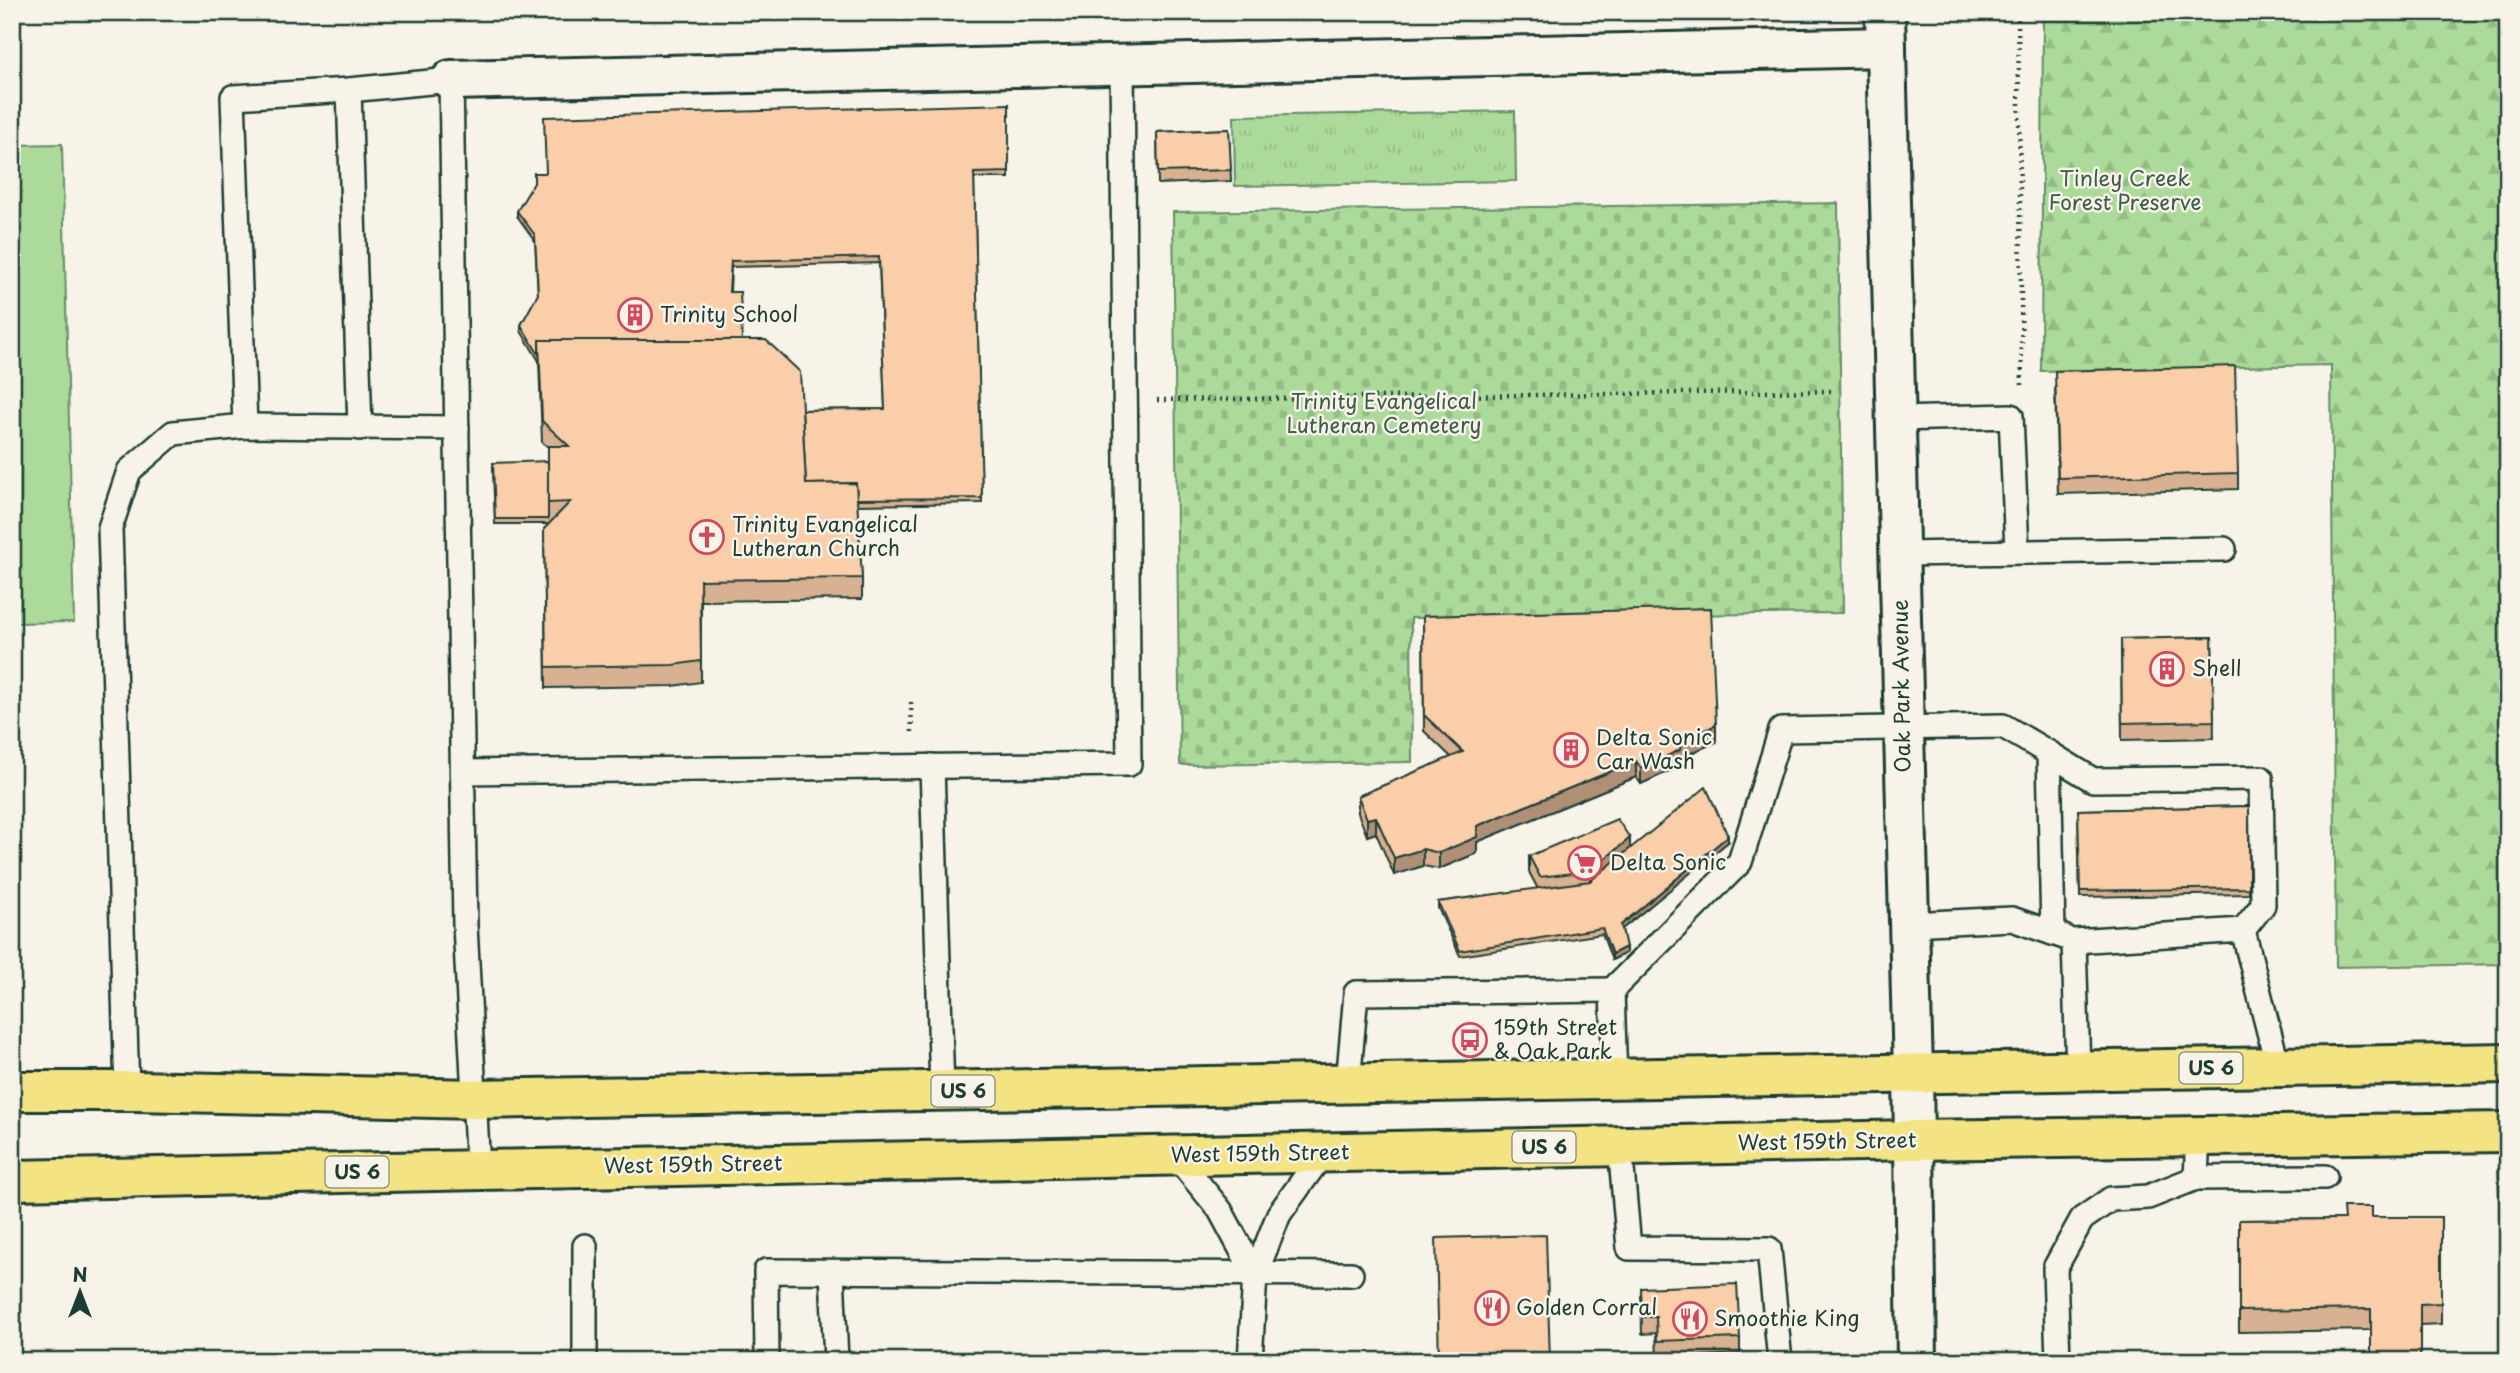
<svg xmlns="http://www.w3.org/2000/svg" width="2520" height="1373" font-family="'Playpen Sans',sans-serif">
<defs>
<pattern id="grass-tufts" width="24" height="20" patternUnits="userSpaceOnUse" patternTransform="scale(1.75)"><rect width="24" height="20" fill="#abda9a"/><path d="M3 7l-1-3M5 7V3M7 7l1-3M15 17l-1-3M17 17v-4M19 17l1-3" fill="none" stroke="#93bc85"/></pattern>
<pattern id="forest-firs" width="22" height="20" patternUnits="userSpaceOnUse" patternTransform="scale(1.75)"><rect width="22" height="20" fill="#abda9a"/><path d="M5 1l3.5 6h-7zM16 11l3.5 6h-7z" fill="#93bc85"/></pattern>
<pattern id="cemetery-stones" width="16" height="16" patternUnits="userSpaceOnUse" patternTransform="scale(1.75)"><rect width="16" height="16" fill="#abda9a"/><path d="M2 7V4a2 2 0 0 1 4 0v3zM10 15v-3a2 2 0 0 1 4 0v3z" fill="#93bc85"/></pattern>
</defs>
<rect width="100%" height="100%" fill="#f7f3e8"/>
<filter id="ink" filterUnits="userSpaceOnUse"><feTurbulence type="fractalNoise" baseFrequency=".0143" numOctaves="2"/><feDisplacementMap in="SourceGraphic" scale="14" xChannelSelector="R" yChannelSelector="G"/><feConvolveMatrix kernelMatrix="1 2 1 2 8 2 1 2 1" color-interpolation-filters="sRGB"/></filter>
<g filter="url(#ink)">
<!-- grass -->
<path fill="url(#grass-tufts)" stroke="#658c67" stroke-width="2" d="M 1515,111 L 1516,181 L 1235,186 L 1234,116 Z"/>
<!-- forest -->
<g fill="url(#forest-firs)" stroke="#658c67" stroke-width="2">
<path d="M 2043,12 L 2508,12 L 2508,964 L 2336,967 L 2331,365 L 2041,371 Z"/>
<path d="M 2508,1168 L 2508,1361 L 2505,1361 L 2498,1169 Z"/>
</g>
<!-- cemetery -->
<path fill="url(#cemetery-stones)" stroke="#658c67" stroke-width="2" d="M 1838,203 L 1843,613 L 1411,618 L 1412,762 L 1180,765 L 1173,212 Z"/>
<!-- pitch -->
<path fill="#abda9a" stroke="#658c67" stroke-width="2" d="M 62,144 L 74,622 L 12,623 L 12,145 Z"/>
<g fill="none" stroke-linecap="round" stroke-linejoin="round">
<!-- lane casing -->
<g stroke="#1f3d34" stroke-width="28">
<g id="lane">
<path d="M 349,90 L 360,428"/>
<path d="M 1896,419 L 2011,416 L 2017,550"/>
<path d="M 245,426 L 233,97 L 349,90 L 451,80 L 465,925 L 478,1170"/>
<path d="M 1900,554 L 2224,549"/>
<path d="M 2049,753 L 2093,780 L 2261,778 L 2263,905 L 2243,930"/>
<path d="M 932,766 L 942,1091"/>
<path d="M 464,772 L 1129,764 L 1122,67"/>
<path d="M 1909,924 L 2012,919 L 2064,937"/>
<path d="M 2078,1070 L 2074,941 L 2243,930 L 2278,1067"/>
<path d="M 1615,1080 L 1612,990 L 1740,862 L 1781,730 L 2003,726 L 2049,753 L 2053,933"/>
<path d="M 1348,1084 L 1356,993 L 1612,990"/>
<path d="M 127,1091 L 110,528 L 129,471 L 173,433 L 245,426 L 457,428"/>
<path d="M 1620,1146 L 1629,1248 L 1769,1249 L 1780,1361"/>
<path d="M 1175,1155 L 1220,1210 L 1255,1275"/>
<path d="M 2196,1178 L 2325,1177"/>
<path d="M 832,1272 L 836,1361"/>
<path d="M 585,1361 L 585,1246"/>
<path d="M 767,1361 L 766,1271 L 1351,1274"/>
<path d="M 1250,1361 L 1255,1275 L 1279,1214 L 1323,1153"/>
<path d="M 2058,1361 L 2055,1268 L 2082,1219 L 2111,1199 L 2148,1197 L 2196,1178 L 2198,1135"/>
</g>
</g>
<!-- street casing -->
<g stroke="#1f3d34" stroke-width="44">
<path id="street" d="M 451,80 L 1886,47"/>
</g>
<!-- secondary casing -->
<g stroke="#1f3d34" stroke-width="44">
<path id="secondary" d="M 1885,12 L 1913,1072 L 1917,1361"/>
</g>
<!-- primary casing -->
<g stroke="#1f3d34" stroke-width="44">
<g id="primary">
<path d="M 12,1091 L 136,1091 L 475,1099 L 2508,1063"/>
<path d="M 12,1180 L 1913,1140 L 2508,1132"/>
</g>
</g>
<!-- path -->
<g stroke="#1f3d34" stroke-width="4.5" stroke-dasharray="2 5" stroke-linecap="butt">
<path d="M 2018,12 L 2022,389"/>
<path d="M 1157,400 L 1833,391"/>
<path d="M 911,702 L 912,736"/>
</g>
<!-- lane -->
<use href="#lane" stroke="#f7f3e8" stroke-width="23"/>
<!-- street -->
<use href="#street" stroke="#f7f3e8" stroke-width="38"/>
<!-- secondary -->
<use href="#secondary" stroke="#f7f3e8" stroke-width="38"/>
<!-- primary -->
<use href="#primary" stroke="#f4e382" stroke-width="38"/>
</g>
<!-- wall -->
<g fill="#d7b191" stroke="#1f3d34" stroke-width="2" fill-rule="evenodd">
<path d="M 1009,104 L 1009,178 L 974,178 L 982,503 L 857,505 L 862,578 L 862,599 L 701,601 L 701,682 L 673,686 L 546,688 L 544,529 L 549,524 L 495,524 L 493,468 L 548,461 L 548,447 L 542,442 L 539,361 L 521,331 L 521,325 L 538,295 L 535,241 L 517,216 L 517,211 ZM 879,263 L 885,409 L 802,410 L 742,340 L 730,292 L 731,267 Z"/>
<path d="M 1229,129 L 1231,181 L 1158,184 L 1157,132 Z"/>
<path d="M 2055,387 L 2238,473 L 2238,489 L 2058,494 Z"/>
<path d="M 1423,616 L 1716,742 L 1680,758 L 1680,766 L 1641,784 L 1636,777 L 1477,842 L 1477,853 L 1439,869 L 1423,866 L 1394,875 L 1376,833 L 1367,836 L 1358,813 L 1358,796 L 1451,757 L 1424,731 Z"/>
<path d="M 2212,637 L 2214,738 L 2122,740 L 2121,639 Z"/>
<path d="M 2249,806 L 2249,894 L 2080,897 L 2078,810 Z"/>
<path d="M 1728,842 L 1622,929 L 1626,953 L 1612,960 L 1602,934 L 1460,956 L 1438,908 L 1438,902 L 1538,889 L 1529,872 L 1529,856 Z"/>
<path d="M 2372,1217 L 2441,1217 L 2441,1324 L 2420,1325 L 2371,1330 L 2239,1332 L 2239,1220 L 2343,1219 Z"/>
<path d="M 1641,1288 L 1740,1338 L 1740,1354 L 1657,1358 L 1656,1333 L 1642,1334 Z"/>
</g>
<!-- shaded-wall -->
<g fill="#af9076" stroke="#1f3d34" stroke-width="2">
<path d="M 1716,725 L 1716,742 L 1680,758 L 1680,766 L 1641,784 L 1641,768 L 1680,742 Z"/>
<path d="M 1636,761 L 1636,777 L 1477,842 L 1477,853 L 1439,869 L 1439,853 L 1477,826 Z"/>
<path d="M 1376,817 L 1376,833 L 1367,836 L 1367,819 Z"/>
<path d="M 1728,836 L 1728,842 L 1621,930 L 1621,925 Z"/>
<path d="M 1630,838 L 1630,854 L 1590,887 L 1590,871 Z"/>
<path d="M 1423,849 L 1423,866 L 1394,875 L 1394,858 Z"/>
<path d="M 1626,947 L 1626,953 L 1612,960 L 1612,954 Z"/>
</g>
<!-- building -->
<g fill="#facea9" stroke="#1f3d34" stroke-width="2">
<path d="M 1009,104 L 1009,172 L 974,173 L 982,498 L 857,499 L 856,483 L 806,484 L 802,410 L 885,409 L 879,257 L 731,261 L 729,292 L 740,292 L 742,340 L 539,340 L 539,355 L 521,325 L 538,294 L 535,235 L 517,211 L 534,183 L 534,173 L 546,173 L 544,117 Z"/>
<path d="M 1229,129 L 1231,170 L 1158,172 L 1157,132 Z"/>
<path d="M 539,340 L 766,340 L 800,372 L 806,484 L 856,483 L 862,578 L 700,580 L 701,661 L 673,665 L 546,667 L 544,529 L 570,502 L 548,503 L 548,446 L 569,446 L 542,421 Z"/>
<path d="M 2235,366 L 2238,473 L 2058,478 L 2055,371 Z"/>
<path d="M 548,461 L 548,519 L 495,519 L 493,463 Z"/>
<path d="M 1711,608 L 1716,725 L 1680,742 L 1680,750 L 1641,768 L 1636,761 L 1477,826 L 1477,837 L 1439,853 L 1423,849 L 1394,858 L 1376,817 L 1367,819 L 1358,796 L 1463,752 L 1424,715 L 1423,616 Z"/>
<path d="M 2212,637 L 2214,721 L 2122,723 L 2121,639 Z"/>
<path d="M 1706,787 L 1728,836 L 1621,925 L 1626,947 L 1612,954 L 1602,928 L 1460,951 L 1438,902 L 1590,881 Z"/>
<path d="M 2249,806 L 2249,888 L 2080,891 L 2078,810 Z"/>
<path d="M 1617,819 L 1630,838 L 1590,871 L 1540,877 L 1529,856 Z"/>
<path d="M 2343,1207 L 2372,1207 L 2372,1217 L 2441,1217 L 2441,1303 L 2420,1304 L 2420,1361 L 2371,1361 L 2371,1309 L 2239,1311 L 2239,1220 L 2344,1219 Z"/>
<path d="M 1546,1235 L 1550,1361 L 1439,1361 L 1436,1238 Z"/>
<path d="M 1737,1284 L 1740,1338 L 1657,1341 L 1656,1317 L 1642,1317 L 1641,1288 Z"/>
<path d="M 342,1355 L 342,1361 L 166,1361 L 166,1358 Z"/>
<path d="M 48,1356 L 49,1361 L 12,1361 L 12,1357 Z"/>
</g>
</g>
<!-- icons -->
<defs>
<g id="building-ring" transform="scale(1.75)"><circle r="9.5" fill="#f7f3e8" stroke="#d1495b" stroke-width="1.5"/><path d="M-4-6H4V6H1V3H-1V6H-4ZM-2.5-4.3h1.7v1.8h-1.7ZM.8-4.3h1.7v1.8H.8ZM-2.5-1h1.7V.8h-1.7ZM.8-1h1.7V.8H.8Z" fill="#d1495b"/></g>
<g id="church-ring" transform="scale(1.75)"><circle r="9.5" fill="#f7f3e8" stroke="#d1495b" stroke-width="1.5"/><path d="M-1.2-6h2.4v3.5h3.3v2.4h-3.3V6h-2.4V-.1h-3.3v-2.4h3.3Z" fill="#d1495b"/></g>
<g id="supermarket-ring" transform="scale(1.75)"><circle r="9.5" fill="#f7f3e8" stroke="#d1495b" stroke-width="1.5"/><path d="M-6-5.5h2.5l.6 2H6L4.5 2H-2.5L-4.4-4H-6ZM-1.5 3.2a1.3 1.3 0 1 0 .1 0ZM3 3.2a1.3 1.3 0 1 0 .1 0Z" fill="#d1495b"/></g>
<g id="bus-ring" transform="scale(1.75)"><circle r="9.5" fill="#f7f3e8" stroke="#d1495b" stroke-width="1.5"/><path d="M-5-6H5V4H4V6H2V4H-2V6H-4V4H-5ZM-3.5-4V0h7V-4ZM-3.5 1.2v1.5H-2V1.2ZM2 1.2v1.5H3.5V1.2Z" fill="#d1495b"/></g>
<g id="restaurant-ring" transform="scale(1.75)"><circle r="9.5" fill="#f7f3e8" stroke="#d1495b" stroke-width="1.5"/><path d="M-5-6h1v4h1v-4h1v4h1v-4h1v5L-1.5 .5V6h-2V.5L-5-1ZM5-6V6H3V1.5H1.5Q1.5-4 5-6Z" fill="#d1495b"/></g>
</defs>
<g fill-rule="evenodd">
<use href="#building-ring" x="635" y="315"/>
<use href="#church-ring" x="707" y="537"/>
<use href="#building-ring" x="2167" y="669"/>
<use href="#building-ring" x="1571" y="750"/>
<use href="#supermarket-ring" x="1585" y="863"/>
<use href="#bus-ring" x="1470" y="1040"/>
<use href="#restaurant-ring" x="1492" y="1308"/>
<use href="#restaurant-ring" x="1690" y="1319"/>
</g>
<g text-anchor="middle" stroke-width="5" stroke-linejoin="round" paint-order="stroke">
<!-- shield labels -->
<g fill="#f7f3e8" stroke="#60746a" stroke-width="2">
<rect x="2179.5" y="1052.5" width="63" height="31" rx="5"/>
<rect x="931.5" y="1075.5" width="63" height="31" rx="5"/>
<rect x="1512.5" y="1131.5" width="63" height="31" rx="5"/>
<rect x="325.5" y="1156.5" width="63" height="31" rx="5"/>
</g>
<g font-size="19" font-weight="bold" fill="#1f3d34">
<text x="2211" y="1075">US 6</text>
<text x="963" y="1098">US 6</text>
<text x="1544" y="1154">US 6</text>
<text x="357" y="1179">US 6</text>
</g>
<!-- park labels -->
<g font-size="21" fill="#3b5c48" stroke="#f7f3e8">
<text x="2125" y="186">Tinley Creek<tspan x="2125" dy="24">Forest Preserve</tspan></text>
<text x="1384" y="409">Trinity Evangelical<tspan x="1384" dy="24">Lutheran Cemetery</tspan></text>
</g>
<!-- poi labels -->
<g font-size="21" fill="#1f3d34" stroke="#f7f3e8" text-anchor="start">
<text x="660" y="322">Trinity School</text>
<text x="732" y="532">Trinity Evangelical<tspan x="732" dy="24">Lutheran Church</tspan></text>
<text x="2192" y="676">Shell</text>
<text x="1596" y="745">Delta Sonic<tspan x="1596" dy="24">Car Wash</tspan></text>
<text x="1610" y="870">Delta Sonic</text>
<text x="1494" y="1035">159th Street<tspan x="1494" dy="24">&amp; Oak Park</tspan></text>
<text x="1516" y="1315">Golden Corral</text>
<text x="1714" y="1326">Smoothie King</text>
</g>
<!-- street labels -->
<g font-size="21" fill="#1f3d34" stroke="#f7f3e8">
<text transform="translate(1902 686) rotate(-91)" y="7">Oak Park Avenue</text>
<text transform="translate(1827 1142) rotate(-1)" y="7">West 159th Street</text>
<text transform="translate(1260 1154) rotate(-1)" y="7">West 159th Street</text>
<text transform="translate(693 1165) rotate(-1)" y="7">West 159th Street</text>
</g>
</g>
<!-- margin -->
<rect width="2520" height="1373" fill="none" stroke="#f7f3e8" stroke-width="42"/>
<rect x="21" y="21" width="2478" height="1331" fill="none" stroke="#1f3d34" stroke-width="2.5" filter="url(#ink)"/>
<!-- north arrow -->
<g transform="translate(80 1292)" stroke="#f7f3e8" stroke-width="5" paint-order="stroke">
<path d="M0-5L12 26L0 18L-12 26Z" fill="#1f3d34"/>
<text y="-10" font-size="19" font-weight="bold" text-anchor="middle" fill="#1f3d34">N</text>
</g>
</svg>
